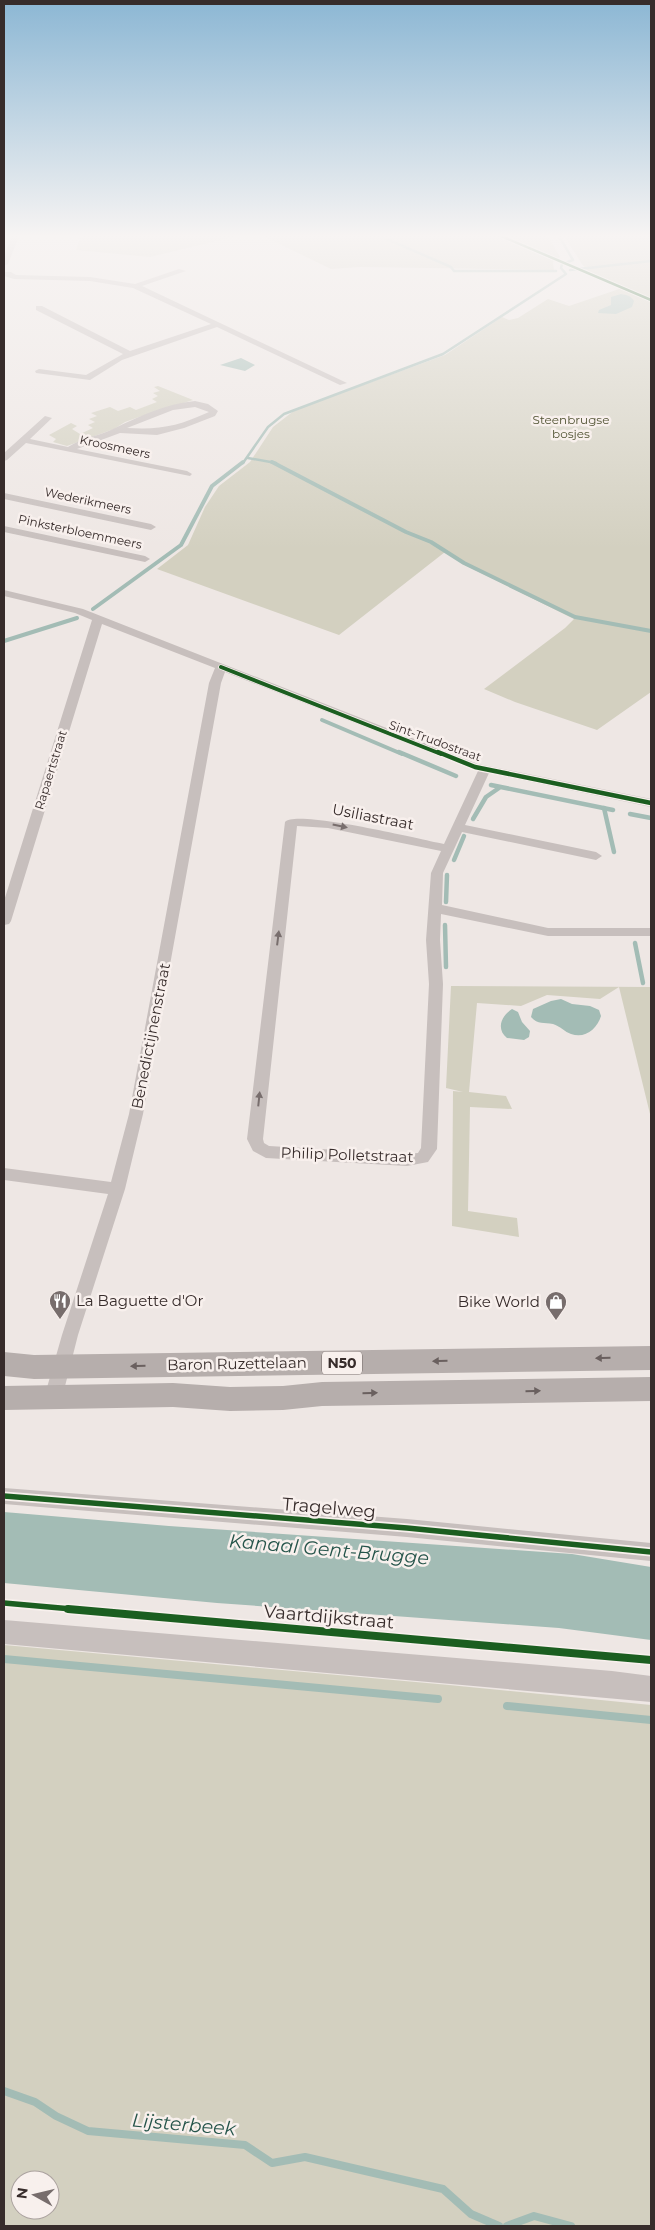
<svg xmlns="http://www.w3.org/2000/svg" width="655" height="2230" font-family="Montserrat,sans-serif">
<rect width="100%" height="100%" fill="#eee7e4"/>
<!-- green -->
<g fill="#d3d0c0" fill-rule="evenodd">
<path d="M 81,236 L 237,236 L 150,257 L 76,250 Z"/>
<path d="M 263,236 L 548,236 L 560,257 L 553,262 L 554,270 L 360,267 L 331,269 Z"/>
<path d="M 564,236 L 651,236 L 651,692 L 597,730 L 515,702 L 484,689 L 565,628 L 574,619 L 463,564 L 445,552 L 339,635 L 157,569 L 188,545 L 205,507 L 219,486 L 250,462 L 273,427 L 295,410 L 445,355 L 502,317 L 509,320 L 518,318 L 548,299 L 569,306 L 625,287 L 589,272 L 582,264 Z"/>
<path d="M 158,386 L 193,400 L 139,417 L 125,422 L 114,429 L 67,446 L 53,442 L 56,439 L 49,435 L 71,423 L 77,426 L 72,429 L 80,434 L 93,428 L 88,425 L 95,422 L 89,419 L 97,416 L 91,413 L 110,407 L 118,411 L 130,407 L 136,410 L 157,402 L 152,399 L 158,396 L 153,393 L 160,391 L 154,387 Z"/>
<path d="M 451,986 L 651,987 L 651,1118 L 619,987 L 600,999 L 547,995 L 521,1006 L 477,1003 L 469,1092 L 506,1096 L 512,1109 L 470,1107 L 468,1211 L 517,1218 L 519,1237 L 452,1226 L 453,1091 L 463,1092 L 446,1088 Z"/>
<path d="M 4,1645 L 449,1685 L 651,1705 L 651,2226 L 4,2226 ZM 20,2180 L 50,2180 L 50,2210 L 20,2210 Z"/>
</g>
<!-- water -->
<g fill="#a3bcb5">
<path d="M 621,294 C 627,295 631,296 634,301 L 632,307 L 616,314 L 598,313 L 599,310 L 611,305 L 611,297 Z"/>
<path d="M 241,358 L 255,365 L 245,371 L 220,365 Z"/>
<path d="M 561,999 L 572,1004 L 590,1006 L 599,1010 L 601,1016 C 597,1029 585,1039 571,1034 C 565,1032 560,1026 553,1024 C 544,1022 538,1025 531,1017 L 533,1009 L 551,1001 Z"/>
<path d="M 512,1009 L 518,1012 L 522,1022 L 530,1031 L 529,1037 L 524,1040 L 507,1038 C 496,1029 501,1016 512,1009 Z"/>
<path d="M 4,1512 L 169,1526 L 572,1554 L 651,1567 L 651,1640 L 559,1628 L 217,1603 L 4,1583 Z"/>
</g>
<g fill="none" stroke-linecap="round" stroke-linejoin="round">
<!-- stream-far3 -->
<g stroke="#a3bcb5" stroke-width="2.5">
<path d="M 380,236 L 451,267 L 454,271 L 556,271"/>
<path d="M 570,270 L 651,261"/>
<path d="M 248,458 L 276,463"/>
<path d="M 243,463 L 268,427 L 284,414 L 443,354 L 566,274 L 561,268 L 562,264 L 573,260 L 559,236"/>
</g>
<!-- stream-far2 -->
<g stroke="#a3bcb5" stroke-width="4">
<path d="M 272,462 L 406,532 L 431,542 L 464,563 L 575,617 L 651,631"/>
<path d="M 93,609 L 181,545 L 212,486 L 243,462"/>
<path d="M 4,641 L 77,618"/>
<path d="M 322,720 L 402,754"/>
</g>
<!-- stream-far1 -->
<g stroke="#a3bcb5" stroke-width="4.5">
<path d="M 399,752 L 456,776"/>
<path d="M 491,785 L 613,810"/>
<path d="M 604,808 L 614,852"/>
<path d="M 630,814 L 651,818"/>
<path d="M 473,819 L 486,797 L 499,788"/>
<path d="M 454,860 L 464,836"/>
<path d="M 446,902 L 447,875"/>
<path d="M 445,925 L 446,967"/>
<path d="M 635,943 L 643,983"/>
</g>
<!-- stream -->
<g stroke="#a3bcb5" stroke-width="8">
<path d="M 4,1659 L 438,1699"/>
<path d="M 507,1706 L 651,1720"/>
<path d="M 4,2091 L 35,2102 L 56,2116 L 88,2131 L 245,2145 L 272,2163 L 305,2157 L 443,2189 L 471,2214 L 499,2226"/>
<path d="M 507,2226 L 534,2216 L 571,2226"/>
</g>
<!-- minor -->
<g fill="#c7bfbd" fill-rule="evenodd">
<path d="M 12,236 L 19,236 L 8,264 L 4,266 L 4,256 Z"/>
<path d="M 179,269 L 186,271 L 142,286 L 347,383 L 340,385 L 217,327 L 122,360 L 90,380 L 36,373 L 35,371 L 39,369 L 86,375 L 123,354 L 36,310 L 36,306 L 42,306 L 130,351 L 211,324 L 133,288 L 90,281 L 14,279 L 4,276 L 4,272 L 11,272 L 16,275 L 90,277 L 135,284 Z"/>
<path d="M 195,401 L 208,404 L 218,411 L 215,416 L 184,428 L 157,435 L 120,433 L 77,449 L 187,471 L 192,474 L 190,476 L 26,443 L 7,460 L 4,461 L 4,453 L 45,416 L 52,418 L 30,439 L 68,447 C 83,437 100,436 115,428 C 140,416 165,404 195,401 ZM 195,407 L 209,412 C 178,426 161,430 127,428 L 173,410 Z"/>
<path d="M 4,493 L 151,524 L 156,527 L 151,530 L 4,499 Z"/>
<path d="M 4,526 L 145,556 L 150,559 L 145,562 L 4,532 Z"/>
<path d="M 4,590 L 83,609 L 478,764 L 651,799 L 651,807 L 489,773 L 465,825 L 596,852 L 602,856 L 596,860 L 462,832 L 443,873 L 442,905 L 548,928 L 651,928 L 651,936 L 548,936 L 441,914 L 440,940 L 443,984 L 437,1149 L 428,1162 L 407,1166 L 266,1158 L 253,1151 L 247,1139 L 285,822 C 296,809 422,840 444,844 L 478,771 L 225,672 L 221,683 L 143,1114 L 125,1189 L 78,1335 L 62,1398 L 59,1403 L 53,1406 L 47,1403 L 44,1398 L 62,1335 L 108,1194 L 4,1180 L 4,1168 L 111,1182 L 129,1114 L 209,683 L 215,668 L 102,624 L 11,921 L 9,924 L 4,925 L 4,901 L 92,620 L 75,613 L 4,596 ZM 297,826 L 328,828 L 441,851 L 431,873 L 426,940 L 429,984 L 421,1148 L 418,1153 L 407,1154 L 269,1146 L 264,1143 L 263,1139 Z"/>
<path d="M 4,1488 L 407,1519 L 651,1543 L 651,1561 L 407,1537 L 4,1504 Z"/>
</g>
<!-- tertiary -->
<path fill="#c7bfbd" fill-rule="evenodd" d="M 4,1620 L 612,1671 L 651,1676 L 651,1702 L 4,1644 Z"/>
<!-- primary -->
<g fill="#b6aeac" fill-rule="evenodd">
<path d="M 651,1346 L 651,1370 L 34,1379 L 4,1376 L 4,1352 L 34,1355 Z"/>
<path d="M 651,1377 L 651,1401 L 322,1406 L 283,1410 L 230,1411 L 173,1407 L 4,1410 L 4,1386 L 173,1383 L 230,1387 L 283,1386 L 322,1382 Z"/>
</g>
<!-- cycleway-far4 casing -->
<g stroke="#f8f0ed" stroke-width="4.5">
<path id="cycleway-far4" d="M 501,236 L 651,300"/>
</g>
<!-- cycleway-far3 casing -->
<g stroke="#f8f0ed" stroke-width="5.5">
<path id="cycleway-far3" d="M 221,667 L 441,754"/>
</g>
<!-- cycleway-far2 casing -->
<g stroke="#f8f0ed" stroke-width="7">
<path id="cycleway-far2" d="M 438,752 L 475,767 L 651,803"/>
</g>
<!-- cycleway-far1 casing -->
<g stroke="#f8f0ed" stroke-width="9">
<g id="cycleway-far1">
<path d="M 4,1496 L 407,1528 L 651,1552"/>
<path d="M 4,1603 L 83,1610"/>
</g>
</g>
<!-- cycleway casing -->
<g stroke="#f8f0ed" stroke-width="11">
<path id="cycleway" d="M 68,1609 L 651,1660"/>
</g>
<!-- cycleway-far4 -->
<use href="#cycleway-far4" stroke="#1b5e20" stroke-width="2.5"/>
<!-- cycleway-far3 -->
<use href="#cycleway-far3" stroke="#1b5e20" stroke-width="4"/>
<!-- cycleway-far2 -->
<use href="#cycleway-far2" stroke="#1b5e20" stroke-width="4.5"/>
<!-- cycleway-far1 -->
<use href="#cycleway-far1" stroke="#1b5e20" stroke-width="5.5"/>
<!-- cycleway -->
<use href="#cycleway" stroke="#1b5e20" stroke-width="8"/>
</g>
<!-- one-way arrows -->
<defs><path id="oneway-solid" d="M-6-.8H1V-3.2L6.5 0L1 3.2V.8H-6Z" transform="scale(1.25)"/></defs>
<g fill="#786e6d">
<use href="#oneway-solid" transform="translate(340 826) rotate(12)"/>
<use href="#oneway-solid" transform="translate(278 938) rotate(-83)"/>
<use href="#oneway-solid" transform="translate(259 1099) rotate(-84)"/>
</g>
<g fill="#6a605f">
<use href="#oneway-solid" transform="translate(603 1358) rotate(179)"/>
<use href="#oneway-solid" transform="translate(440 1361) rotate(179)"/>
<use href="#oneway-solid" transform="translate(138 1366) rotate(179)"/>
<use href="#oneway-solid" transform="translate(533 1391) rotate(-1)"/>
<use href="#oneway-solid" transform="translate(370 1393) rotate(-1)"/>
</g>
<!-- sky -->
<linearGradient id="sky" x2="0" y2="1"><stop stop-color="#8cb7d4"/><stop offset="0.43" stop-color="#f7f4f3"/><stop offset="1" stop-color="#f7f4f3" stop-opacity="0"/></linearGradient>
<rect width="655" height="549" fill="url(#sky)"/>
<!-- icons -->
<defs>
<g id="restaurant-pin" transform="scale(1.125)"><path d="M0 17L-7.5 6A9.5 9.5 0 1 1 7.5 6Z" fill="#776d6c" stroke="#f8f0ed"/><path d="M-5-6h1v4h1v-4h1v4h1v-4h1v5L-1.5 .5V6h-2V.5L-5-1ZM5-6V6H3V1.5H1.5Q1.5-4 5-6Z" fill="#fff"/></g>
<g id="shop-pin" transform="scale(1.125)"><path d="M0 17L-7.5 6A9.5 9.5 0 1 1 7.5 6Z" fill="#776d6c" stroke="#f8f0ed"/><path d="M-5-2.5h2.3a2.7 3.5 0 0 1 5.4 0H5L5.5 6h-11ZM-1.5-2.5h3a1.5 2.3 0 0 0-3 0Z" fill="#fff"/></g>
</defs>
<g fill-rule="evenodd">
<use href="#restaurant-pin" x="60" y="1301"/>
<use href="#shop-pin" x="556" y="1302"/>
</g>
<g text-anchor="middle" stroke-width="5" stroke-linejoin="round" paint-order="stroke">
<!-- far-park labels -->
<g font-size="12" fill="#505232" stroke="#f8f0ed">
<text x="571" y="424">Steenbrugse<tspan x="571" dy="14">bosjes</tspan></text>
</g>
<!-- far-street labels -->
<g font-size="12" fill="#372c2b" stroke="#f8f0ed">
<text transform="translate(115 447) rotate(12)" y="4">Kroosmeers</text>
<text transform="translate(88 501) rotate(12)" y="4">Wederikmeers</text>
<text transform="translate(80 532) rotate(12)" y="4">Pinksterbloemmeers</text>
<text transform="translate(435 741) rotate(20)" y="4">Sint-Trudostraat</text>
<text transform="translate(51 770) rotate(-73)" y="4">Rapaertstraat</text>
</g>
<!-- shield labels -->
<rect fill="#f8f0ed" stroke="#716765" stroke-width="1" x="322" y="1351.5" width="40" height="23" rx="4"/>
<g font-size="14" font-weight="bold" fill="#372c2b">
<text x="342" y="1368">N50</text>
</g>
<!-- street labels -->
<g font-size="15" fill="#372c2b" stroke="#f8f0ed">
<text transform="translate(373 817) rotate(11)" y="5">Usiliastraat</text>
<text transform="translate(151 1036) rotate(-79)" y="5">Benedictijnenstraat</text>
<text transform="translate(347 1155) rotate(2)" y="5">Philip Polletstraat</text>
<text transform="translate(237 1364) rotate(-1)" y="5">Baron Ruzettelaan</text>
</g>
<!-- poi labels -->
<g font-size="15" fill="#372c2b" stroke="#f8f0ed" text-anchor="start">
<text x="76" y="1306">La Baguette d'Or</text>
<text x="540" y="1307" text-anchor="end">Bike World</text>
</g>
<!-- near-street labels -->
<g font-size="18" fill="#372c2b" stroke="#f8f0ed">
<text transform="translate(329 1508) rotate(5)" y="6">Tragelweg</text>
<text transform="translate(329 1617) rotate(5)" y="6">Vaartdijkstraat</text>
</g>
<!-- near-water labels -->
<g font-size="19" font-style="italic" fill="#25544a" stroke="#f8f0ed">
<text transform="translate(329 1549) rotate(5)" y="7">Kanaal Gent-Brugge</text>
<text transform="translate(184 2124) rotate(5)" y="7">Lijsterbeek</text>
</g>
</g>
<!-- border -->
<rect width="655" height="2230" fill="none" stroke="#372c2b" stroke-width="10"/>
<!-- north arrow -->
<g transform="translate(35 2195) rotate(278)"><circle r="24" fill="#f8f0ed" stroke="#aba29f"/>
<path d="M0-4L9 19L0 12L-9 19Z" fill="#776d6c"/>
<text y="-8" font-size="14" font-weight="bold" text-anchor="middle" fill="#372c2b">N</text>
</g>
</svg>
